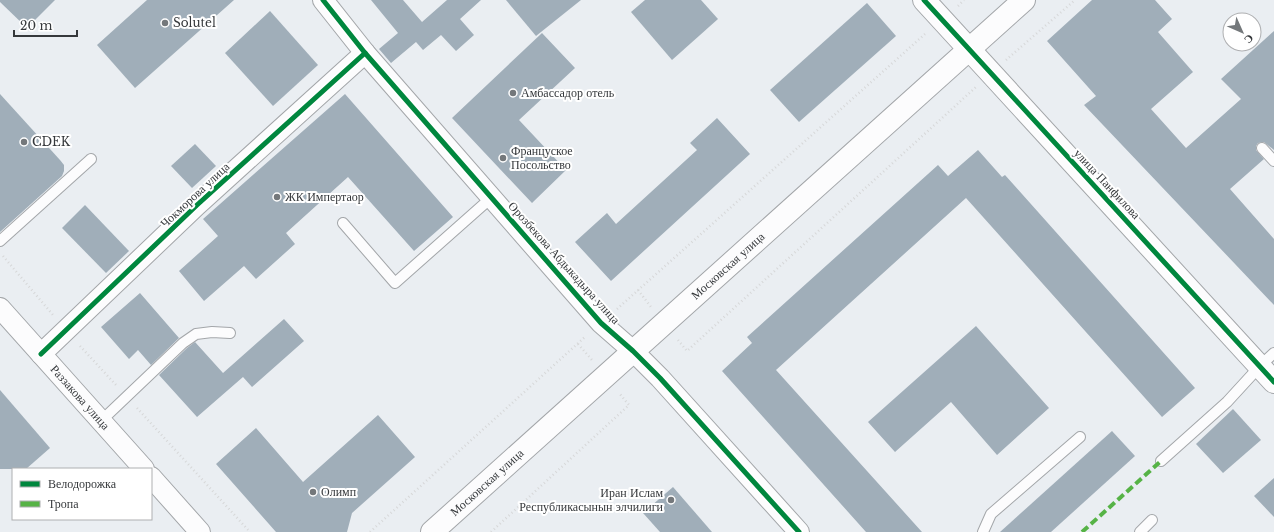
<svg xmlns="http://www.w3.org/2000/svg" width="1274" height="532" font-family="'Libre Baskerville',serif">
<rect width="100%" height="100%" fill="#eaeef2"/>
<!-- building -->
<g fill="#a0aeb9">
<path d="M 0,0 L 55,0 L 27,28 L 0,2 Z"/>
<path d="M 147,0 L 234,0 L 135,88 L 97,45 Z"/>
<path d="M 371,0 L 403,0 L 422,22 L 447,0 L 481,0 L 460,19 L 474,35 L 456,51 L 441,35 L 423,50 L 416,42 L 391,63 L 379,49 L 398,33 Z"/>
<path d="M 506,0 L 581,0 L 536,36 Z"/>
<path d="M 645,0 L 701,0 L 718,19 L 672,60 L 631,12 Z"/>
<path d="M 1092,0 L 1155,0 L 1172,19 L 1158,32 L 1193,72 L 1151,109 L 1186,148 L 1241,99 L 1221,79 L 1274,31 L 1274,150 L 1264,142 L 1258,143 L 1256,146 L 1256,150 L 1264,159 L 1230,189 L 1274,239 L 1274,305 L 1084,105 L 1096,96 L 1047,41 Z"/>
<path d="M 867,3 L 896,36 L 799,122 L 770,90 Z"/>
<path d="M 270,11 L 318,65 L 273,106 L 225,53 Z"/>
<path d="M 542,33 L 575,68 L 519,120 L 566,170 L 532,203 L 452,118 Z"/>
<path d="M 0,94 L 60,160 L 64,165 L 64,171 L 62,176 L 0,232 Z"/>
<path d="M 345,94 L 453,217 L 414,251 L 348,177 L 286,233 L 295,244 L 256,279 L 244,266 L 204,301 L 179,271 L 218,236 L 203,219 Z"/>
<path d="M 717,118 L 750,154 L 611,281 L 575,242 L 607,213 L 616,224 L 697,150 L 690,143 Z"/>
<path d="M 195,144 L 216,166 L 192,188 L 171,166 Z"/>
<path d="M 978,150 L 1002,177 L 1005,175 L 1195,388 L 1162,417 L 966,198 L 776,370 L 922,532 L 866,532 L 722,371 L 752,343 L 747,337 L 938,165 L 948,176 Z"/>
<path d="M 85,205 L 129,251 L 106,273 L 62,228 Z"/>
<path d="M 140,293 L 179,338 L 151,365 L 138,350 L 129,359 L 101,327 Z"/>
<path d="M 284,319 L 304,341 L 252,387 L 243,377 L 197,417 L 159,375 L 187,348 L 195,342 L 223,373 Z"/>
<path d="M 976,326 L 1049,408 L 997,455 L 951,402 L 895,452 L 868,422 Z"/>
<path d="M 0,390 L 50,448 L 26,469 L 0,469 Z"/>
<path d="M 1233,409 L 1261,440 L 1223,473 L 1196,444 Z"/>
<path d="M 378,415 L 415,457 L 352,513 L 347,532 L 276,532 L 216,464 L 256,428 L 303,482 Z"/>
<path d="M 1112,431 L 1135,456 L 1051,532 L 1000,532 Z"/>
<path d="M 1274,478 L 1274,517 L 1254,496 Z"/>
<path d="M 673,487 L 712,532 L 660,532 L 643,513 Z"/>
</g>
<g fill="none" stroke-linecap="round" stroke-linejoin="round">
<!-- service casing -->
<g stroke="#a3a6a9" stroke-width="12">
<g id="service">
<path d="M 1262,148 L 1274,161"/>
<path d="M 343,223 L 395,283 L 492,197"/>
<path d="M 0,241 L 91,159"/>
<path d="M 101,421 L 183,343 L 196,334 L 212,332 L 230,333"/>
<path d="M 1161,461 L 1227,402 L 1260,366 L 1274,353"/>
<path d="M 983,532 L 991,514 L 1080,437"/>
<path d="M 1140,532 L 1152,520"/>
</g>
</g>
<!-- minor casing -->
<g stroke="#a3a6a9" stroke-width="22">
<g id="minor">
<path d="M 323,0 L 365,53 L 601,323 L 633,351 L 660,378 L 799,532"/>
<path id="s1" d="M 0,308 L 144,469"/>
<path d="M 41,354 L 197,205 L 365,53"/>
<path d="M 151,477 L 200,532"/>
</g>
</g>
<!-- tertiary casing -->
<g stroke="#a3a6a9" stroke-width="24">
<path id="tertiary" d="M 924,0 L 1274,382"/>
</g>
<!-- secondary casing -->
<g stroke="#a3a6a9" stroke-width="24">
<g id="secondary">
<path id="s2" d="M 432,532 L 1024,0"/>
</g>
</g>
<!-- path -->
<g stroke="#d6d7d8" stroke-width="2.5" stroke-dasharray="1 3" stroke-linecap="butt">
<path d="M 958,6 L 964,0"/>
<path d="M 1006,60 L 1075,0"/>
<path d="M 3,256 L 53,315"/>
<path d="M 638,290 L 651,307"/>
<path d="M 617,309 L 925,34"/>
<path d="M 678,340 L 687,351 L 976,87"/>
<path d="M 578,344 L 592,360"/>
<path d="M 80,346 L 116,385"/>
<path d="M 137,408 L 250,532"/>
<path d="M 370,532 L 586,336"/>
<path d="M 491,532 L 629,405 L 619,393"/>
</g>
<!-- service -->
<use href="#service" stroke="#fcfcfd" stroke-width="10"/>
<!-- minor -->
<use href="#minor" stroke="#fcfcfd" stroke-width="20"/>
<!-- tertiary -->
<use href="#tertiary" stroke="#fcfcfd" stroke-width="22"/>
<!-- secondary -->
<use href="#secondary" stroke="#fcfcfd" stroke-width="22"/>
<!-- quiet -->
<path stroke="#56b346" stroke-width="4" stroke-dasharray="8 4" stroke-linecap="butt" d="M 1082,532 L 1161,461"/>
<!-- cycleway casing -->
<g stroke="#fff" stroke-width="8">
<g id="cycleway">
<path d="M 323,0 L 365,53 L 601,323 L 633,351 L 660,378 L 799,532"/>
<path d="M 924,0 L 1274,382"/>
<path d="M 41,354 L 197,205 L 365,53"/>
</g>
</g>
<!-- cycleway -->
<use href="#cycleway" stroke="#00873e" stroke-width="5"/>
</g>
<!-- markers -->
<g fill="#74787b" stroke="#fff" stroke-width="1.5">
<circle cx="165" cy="23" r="4"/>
<circle cx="513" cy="93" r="4"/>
<circle cx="24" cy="142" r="4"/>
<circle cx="503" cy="158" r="4"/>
<circle cx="277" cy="197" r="4"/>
<circle cx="313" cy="492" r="4"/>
<circle cx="671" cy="500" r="4"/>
</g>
<g text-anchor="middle" stroke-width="4" stroke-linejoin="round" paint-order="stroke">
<!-- poi labels -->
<g font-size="12" fill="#35383b" stroke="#fff" text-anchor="start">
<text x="173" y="27">Solutel</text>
<text x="521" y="97">Амбассадор отель</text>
<text x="32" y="146">CDEK</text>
<text x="511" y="155">Француское<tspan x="511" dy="14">Посольство</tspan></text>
<text x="285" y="201">ЖК Импертаор</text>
<text x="321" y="496">Олимп</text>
<text x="663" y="497" text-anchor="end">Иран Ислам<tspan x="663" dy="14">Республикасынын элчилиги</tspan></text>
</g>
<!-- street labels -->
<g font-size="12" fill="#35383b" stroke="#fff">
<text transform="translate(1107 184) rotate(47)" y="4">улица Панфилова</text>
<text transform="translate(195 195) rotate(-43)" y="4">Чокморова улица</text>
<text transform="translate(564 263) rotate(48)" y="4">Орозбекова Абдыкадыра улица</text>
<text dy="4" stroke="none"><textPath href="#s2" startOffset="398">Московская улица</textPath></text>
<text dy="4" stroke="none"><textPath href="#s1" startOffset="120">Раззакова улица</textPath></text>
<text dy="4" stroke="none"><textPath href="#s2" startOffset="74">Московская улица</textPath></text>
</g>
</g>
<!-- legend -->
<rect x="12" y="468" width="140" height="52" fill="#ffffff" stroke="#aeafb1"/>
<rect x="20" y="481" width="20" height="6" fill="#00873e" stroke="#aeafb1"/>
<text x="48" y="488" font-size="12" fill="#35383b">Велодорожка</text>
<rect x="20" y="501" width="20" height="6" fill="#56b346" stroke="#aeafb1"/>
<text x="48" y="508" font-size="12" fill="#35383b">Тропа</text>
<!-- north arrow -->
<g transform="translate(1242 32) rotate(135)"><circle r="19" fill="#ffffff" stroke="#aeafb1"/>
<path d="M0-3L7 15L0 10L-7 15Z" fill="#74787b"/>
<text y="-6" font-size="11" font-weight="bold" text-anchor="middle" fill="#35383b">С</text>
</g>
<!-- scale -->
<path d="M14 30v6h63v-6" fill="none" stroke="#35383b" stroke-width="2"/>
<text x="20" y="30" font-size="12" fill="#35383b" stroke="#ffffff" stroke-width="3" paint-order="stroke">20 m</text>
</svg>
